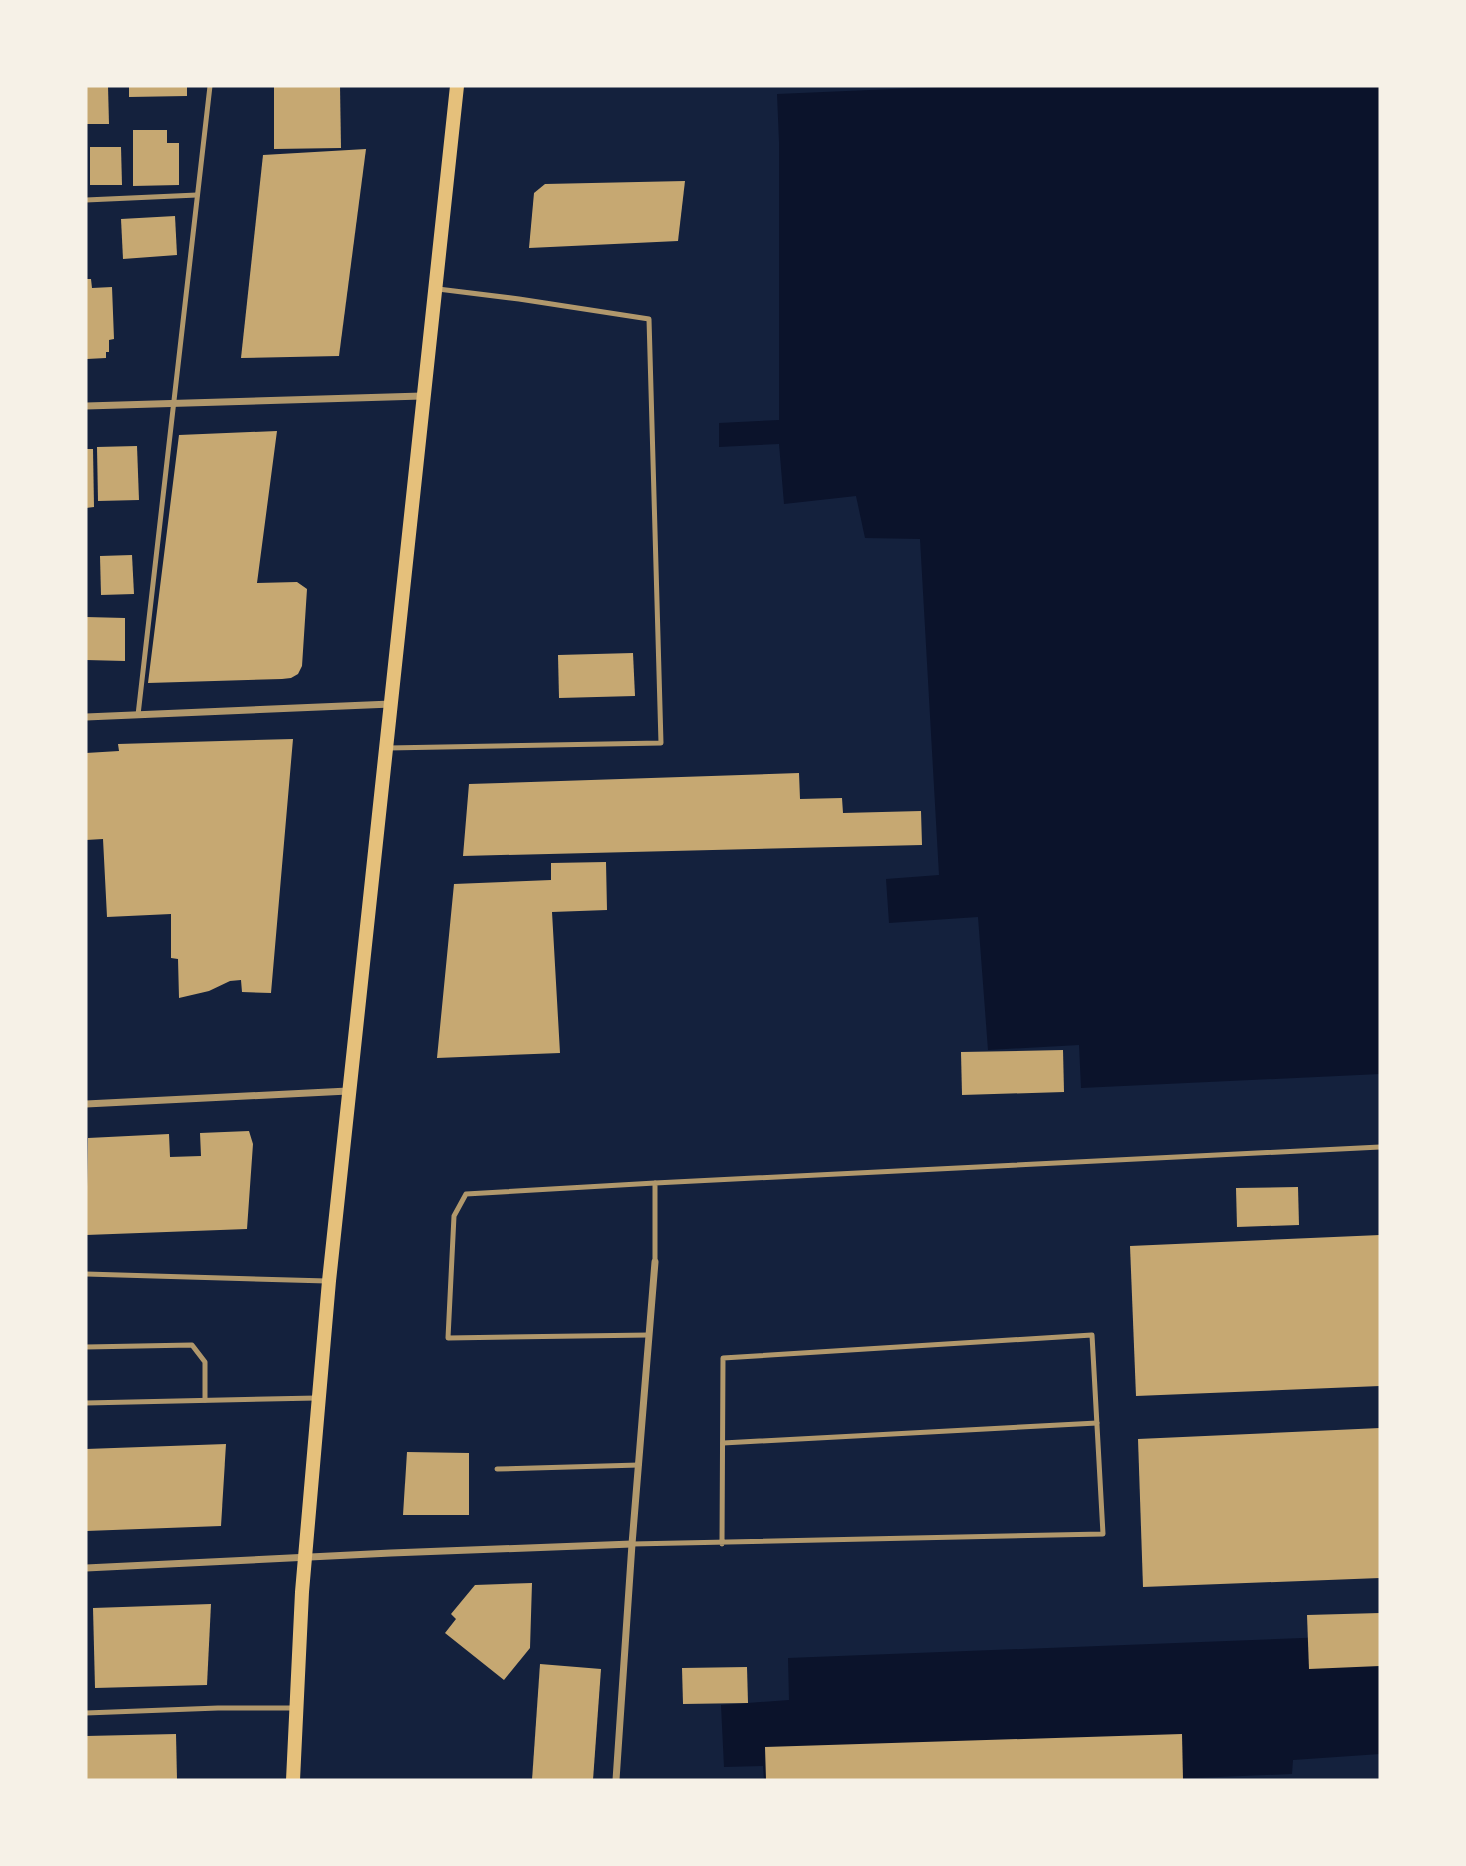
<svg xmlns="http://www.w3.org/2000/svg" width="1466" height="1866" font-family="'PT Sans',sans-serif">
<rect width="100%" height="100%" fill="#14213d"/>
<!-- water -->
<g fill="#0b132b">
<path d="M 963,86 L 1380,86 L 1380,1074 L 1081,1088 L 1079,1045 L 988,1050 L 978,917 L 889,923 L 886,879 L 939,875 L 920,539 L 865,538 L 856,496 L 784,504 L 779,444 L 719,447 L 719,423 L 779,420 L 779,142 L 777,94 Z"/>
<path d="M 1380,1635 L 1380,1754 L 1293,1760 L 1292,1774 L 1147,1780 L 764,1780 L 763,1766 L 724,1767 L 721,1705 L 789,1700 L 788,1658 Z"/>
</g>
<!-- building -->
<g fill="#c6a872">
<path d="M 86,86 L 108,86 L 109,124 L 86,124 Z"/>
<path d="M 129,86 L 187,86 L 187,96 L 129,97 Z"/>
<path d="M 274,86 L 340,86 L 341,148 L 274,149 Z"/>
<path d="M 133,130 L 167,130 L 167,143 L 179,143 L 179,185 L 133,186 Z"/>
<path d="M 90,147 L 121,147 L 122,185 L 90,185 Z"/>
<path d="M 366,149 L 339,356 L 241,358 L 263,155 Z"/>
<path d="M 685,181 L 678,241 L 529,248 L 534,193 L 545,184 Z"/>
<path d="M 175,216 L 177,255 L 123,259 L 121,219 Z"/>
<path d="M 86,279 L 91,279 L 92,288 L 112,287 L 114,339 L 109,340 L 109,352 L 106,352 L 106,358 L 87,359 Z"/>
<path d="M 277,431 L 257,583 L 297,582 L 307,589 L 302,666 L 298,674 L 291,678 L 282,679 L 148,683 L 179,435 Z"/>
<path d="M 137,446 L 139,500 L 98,501 L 97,447 Z"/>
<path d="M 86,449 L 93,449 L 94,507 L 86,508 Z"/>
<path d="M 132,555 L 134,594 L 101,595 L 100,556 Z"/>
<path d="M 86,617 L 125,618 L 125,661 L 86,660 Z"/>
<path d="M 633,653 L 635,696 L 559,698 L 558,655 Z"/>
<path d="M 293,739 L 271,993 L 242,992 L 241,980 L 230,981 L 209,991 L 179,998 L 178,959 L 171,958 L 171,914 L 107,917 L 103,839 L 86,840 L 86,753 L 119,751 L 118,744 Z"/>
<path d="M 799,773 L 800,799 L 842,798 L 843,813 L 921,811 L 922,845 L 463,856 L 469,784 Z"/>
<path d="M 606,862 L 607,910 L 552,912 L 560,1053 L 437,1058 L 454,884 L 551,880 L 551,863 Z"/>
<path d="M 1063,1050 L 1064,1092 L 962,1095 L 961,1052 Z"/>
<path d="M 249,1131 L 253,1144 L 247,1229 L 86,1235 L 88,1138 L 169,1134 L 170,1157 L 201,1156 L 200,1133 Z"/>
<path d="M 1298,1187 L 1299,1225 L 1237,1227 L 1236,1188 Z"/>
<path d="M 1380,1235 L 1380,1386 L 1136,1396 L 1130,1246 Z"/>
<path d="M 1380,1428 L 1380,1578 L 1143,1587 L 1138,1439 Z"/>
<path d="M 226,1444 L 221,1526 L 86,1531 L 86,1449 Z"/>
<path d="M 407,1452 L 469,1453 L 469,1515 L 403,1515 Z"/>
<path d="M 532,1583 L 530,1648 L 504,1680 L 445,1633 L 456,1619 L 451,1614 L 475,1585 Z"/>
<path d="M 211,1604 L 207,1685 L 95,1688 L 93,1608 Z"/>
<path d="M 1380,1613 L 1380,1666 L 1309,1669 L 1307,1615 Z"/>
<path d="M 540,1664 L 601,1669 L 593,1780 L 532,1780 Z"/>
<path d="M 747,1667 L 748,1703 L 683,1704 L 682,1668 Z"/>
<path d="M 176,1734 L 177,1780 L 86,1780 L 86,1736 Z"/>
<path d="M 1182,1734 L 1183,1780 L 766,1780 L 765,1747 Z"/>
</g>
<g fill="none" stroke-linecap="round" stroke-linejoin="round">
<!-- service -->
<g stroke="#b1986c" stroke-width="5">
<path d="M 86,200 L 197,195"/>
<path d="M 138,715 L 210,86"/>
<path d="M 388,748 L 661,743 L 649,319 L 519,299 L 438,289"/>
<path d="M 655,1262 L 655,1183 L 1380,1147"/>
<path d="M 86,1274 L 327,1281"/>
<path d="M 649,1335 L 448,1338 L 454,1216 L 466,1194 L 655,1183"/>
<path d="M 86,1347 L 192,1345 L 205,1362 L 205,1400"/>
<path d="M 86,1403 L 317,1398"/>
<path d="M 723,1443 L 1097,1423"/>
<path d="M 497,1469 L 639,1465"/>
<path d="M 632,1544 L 1103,1534 L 1092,1335 L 723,1358 L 722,1544"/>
<path d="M 86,1713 L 218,1708 L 296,1708"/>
</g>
<!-- minor -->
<g stroke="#b1986c" stroke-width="7">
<path d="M 86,406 L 422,396"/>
<path d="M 86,717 L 391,704"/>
<path d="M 86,1104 L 348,1091"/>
<path d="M 86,1568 L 391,1553 L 632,1544"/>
<path d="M 616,1780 L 632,1544 L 655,1262"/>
</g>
<!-- secondary -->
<path stroke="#e5c07b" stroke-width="14" d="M 293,1780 L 302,1592 L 329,1281 L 457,86"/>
</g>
<!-- border -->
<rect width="1466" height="1866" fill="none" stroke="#f6f1e7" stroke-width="175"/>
</svg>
